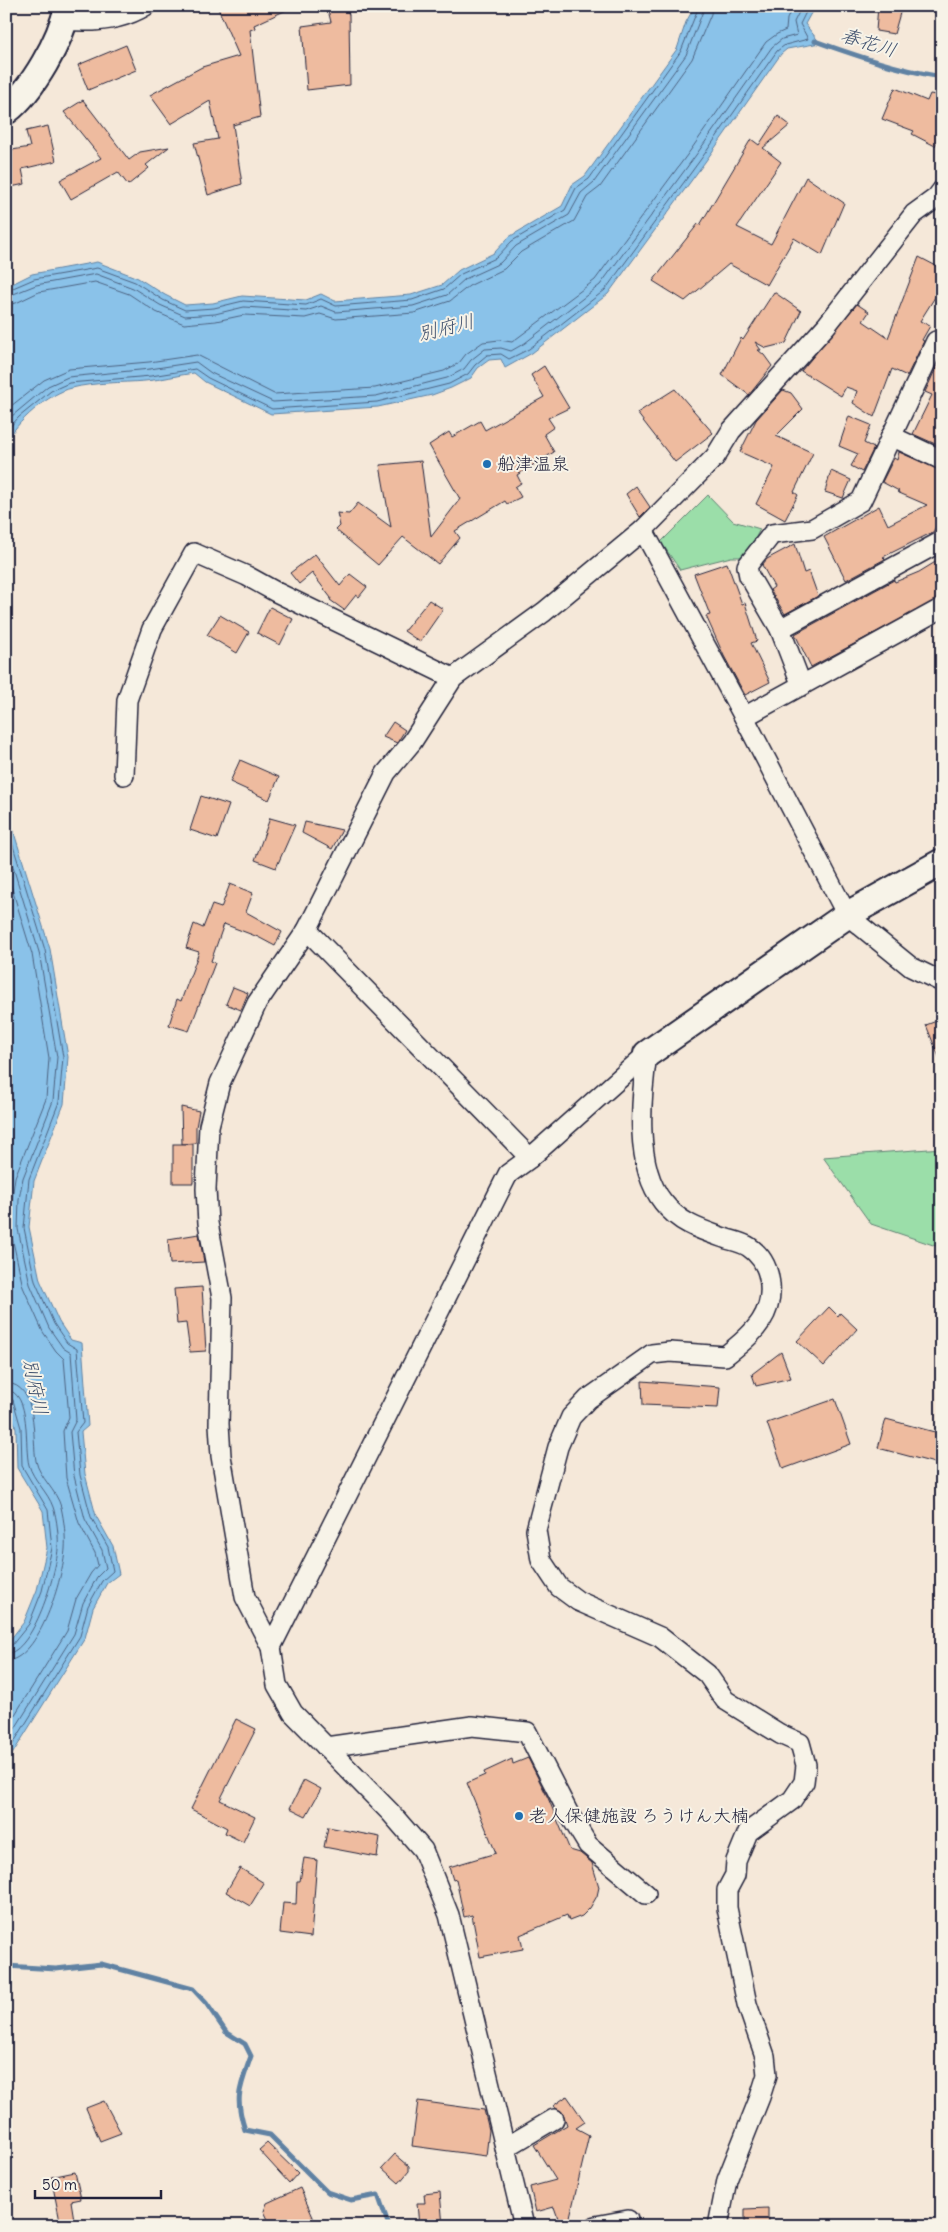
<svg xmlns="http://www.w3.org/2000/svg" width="948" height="2232" font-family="Delius,'Klee One',sans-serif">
<rect width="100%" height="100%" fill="#f5e8d9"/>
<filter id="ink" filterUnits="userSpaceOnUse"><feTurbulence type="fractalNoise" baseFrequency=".02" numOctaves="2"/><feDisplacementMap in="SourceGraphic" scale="10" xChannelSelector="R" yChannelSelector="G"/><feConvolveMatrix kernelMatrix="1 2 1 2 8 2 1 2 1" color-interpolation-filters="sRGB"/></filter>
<g filter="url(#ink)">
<!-- green -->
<g fill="#9bdea9" stroke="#5e8072">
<path d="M 708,495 L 733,521 L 760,529 L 746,557 L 731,557 L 680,570 L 661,542 Z"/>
<path d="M 942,1148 L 942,1248 L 871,1224 L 823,1157 Z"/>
</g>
<!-- water -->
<g fill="#8ac2e9" stroke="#6082a3">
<path d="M 695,6 L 815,6 L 805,24 L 820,43 L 787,49 L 781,54 L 705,162 L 608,294 L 532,353 L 505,368 L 501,359 L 489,360 L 478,368 L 471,378 L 451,388 L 432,395 L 378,407 L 271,414 L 205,382 L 194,373 C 178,375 161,380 145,381 C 121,383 95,382 72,388 C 49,393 15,423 6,443 L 6,287 L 32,274 L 97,262 L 138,278 L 165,295 L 185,305 L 213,303 L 242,296 L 306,300 L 321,294 L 335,301 L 411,295 L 442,285 L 459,270 L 494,253 L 509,237 L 562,206 L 572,185 L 585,176 L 677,49 L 686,22 Z"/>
<path d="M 6,807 L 50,949 L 68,1057 L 64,1104 L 34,1181 L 29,1227 L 40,1280 L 59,1322 L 71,1340 L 82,1343 L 88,1426 L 81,1432 L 85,1474 L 96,1516 L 113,1546 L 119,1574 L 107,1583 L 93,1608 L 85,1638 L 6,1764 L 6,1645 L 24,1622 L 37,1590 L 47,1548 L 43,1511 L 17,1468 L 16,1429 L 6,1393 Z"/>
</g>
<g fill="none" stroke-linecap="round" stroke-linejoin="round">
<!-- shore -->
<g stroke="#4c6281" stroke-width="1">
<path d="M 6,291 L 34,279 L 97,268 L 135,282 L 163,300 L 185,310 L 214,308 L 243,301 L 306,305 L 321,299 L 336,306 L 412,300 L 444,289 L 461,274 L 496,258 L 512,241 L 565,210 L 576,188 L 589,179 L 681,51 L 699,6"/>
<path d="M 6,297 L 36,285 L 96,274 L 133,288 L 160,305 L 185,316 L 215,314 L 244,307 L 306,311 L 321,306 L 336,312 L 413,306 L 447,295 L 465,279 L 500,263 L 516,246 L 569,215 L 581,193 L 594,182 L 686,55 L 705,6"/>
<path d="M 6,305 L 16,303 L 39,292 L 95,282 L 129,294 L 156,312 L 184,324 L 216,321 L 244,315 L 305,318 L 320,314 L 336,319 L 414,313 L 450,301 L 469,286 L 504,269 L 521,252 L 574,221 L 587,197 L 600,187 L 692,59 L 711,14 L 712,6"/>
<path d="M 6,410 L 44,380 L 69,369 L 149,362 L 197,355 L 274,394 L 375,388 L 444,371 L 459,363 L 466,354 L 483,342 L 499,340 L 512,342 L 595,280 L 690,151 L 766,42 L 777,34 L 786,30 L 787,19 L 793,6"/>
<path d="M 6,421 L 48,386 L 68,377 L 150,369 L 196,362 L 211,373 L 273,402 L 376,396 L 447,378 L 464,369 L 471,360 L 485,349 L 501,348 L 511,351 L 525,343 L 600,285 L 696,155 L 772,47 L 782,39 L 797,35 L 794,22 L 802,6"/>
<path d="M 6,431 L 19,417 L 51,391 L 69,383 L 151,376 L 195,369 L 208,378 L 272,409 L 377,402 L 449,384 L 468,374 L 475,365 L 487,355 L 501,354 L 509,359 L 529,349 L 605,290 L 701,159 L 777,51 L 785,45 L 808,39 L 800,24 L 809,6"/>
<path d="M 6,823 L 45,950 L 63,1057 L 59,1102 L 29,1179 L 24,1228 L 35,1281 L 54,1324 L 67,1343 L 77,1349 L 83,1423 L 76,1432 L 80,1475 L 91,1517 L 108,1547 L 113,1571 L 102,1581 L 88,1606 L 80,1636 L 6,1755"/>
<path d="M 6,844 L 39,952 L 57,1057 L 53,1101 L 23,1178 L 19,1199 L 18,1229 L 30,1284 L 49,1328 L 63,1348 L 71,1353 L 76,1420 L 70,1432 L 74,1476 L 85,1519 L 102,1550 L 106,1568 L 97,1577 L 83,1603 L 74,1634 L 6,1743"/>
<path d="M 6,869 L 32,954 L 49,1058 L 46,1099 L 15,1177 L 12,1199 L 10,1228 L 23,1287 L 43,1332 L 56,1351 L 64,1359 L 69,1417 L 63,1431 L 66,1478 L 79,1523 L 95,1553 L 98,1565 L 91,1573 L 76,1599 L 67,1631 L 6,1729"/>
<path d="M 6,1383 C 39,1384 32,1439 36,1461 C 39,1477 57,1491 61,1507 C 64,1520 66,1537 65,1549 C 63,1577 40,1660 6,1661"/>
<path d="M 6,1390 C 32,1391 24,1448 29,1465 C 33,1480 48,1492 53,1507 C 57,1518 59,1538 58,1549 C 56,1573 34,1652 6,1654"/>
<path d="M 6,1396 L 13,1400 L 21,1428 L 22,1466 L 48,1510 L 52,1548 L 42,1591 L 29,1624 L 12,1645 L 6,1647"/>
</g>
<!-- stream -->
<g stroke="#6082a3" stroke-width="5">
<path d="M 815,41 C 857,56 898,70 942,77"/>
<path d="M 6,1966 L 56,1969 L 101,1964 L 193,1989 L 206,2003 L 226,2032 L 245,2044 L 251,2056 C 240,2088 234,2097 245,2130 L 270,2135 L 327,2192 L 351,2200 L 378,2195 L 389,2226"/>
</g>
</g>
<!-- building -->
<g fill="#eebb9f" stroke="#22223b">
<path d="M 217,6 L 295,6 L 254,25 L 255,28 L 250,30 L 260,117 L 233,125 L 242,184 L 208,195 L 194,143 L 218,139 L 210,101 L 171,124 L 150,95 L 202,67 L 239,56 Z"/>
<path d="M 327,6 L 346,6 L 349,15 L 350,85 L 307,90 L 302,26 L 331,22 Z"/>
<path d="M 878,6 L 902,6 L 894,34 L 876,31 Z"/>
<path d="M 126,45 L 136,70 L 88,90 L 78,65 Z"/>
<path d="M 895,88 L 927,101 L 930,94 L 942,96 L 942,133 L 935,146 L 912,134 L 914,131 L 882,119 Z"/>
<path d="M 83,100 L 129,160 L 140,152 L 169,147 L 146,165 L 149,168 L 128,185 L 118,172 L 71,199 L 60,180 L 101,158 L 64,112 Z"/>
<path d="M 778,116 L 790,125 L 763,148 L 781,162 L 737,227 L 771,244 L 806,177 L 844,203 L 822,255 L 794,238 L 767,285 L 729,264 L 685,301 L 653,281 L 698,224 L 700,225 L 751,139 L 759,145 Z"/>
<path d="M 48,126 L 56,161 L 22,169 L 25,184 L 6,188 L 6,151 L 30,147 L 26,131 Z"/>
<path d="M 919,257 L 942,269 L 942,286 L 920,321 L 930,326 L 922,340 L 924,341 L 907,376 L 892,369 L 874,417 L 853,403 L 857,391 L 846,387 L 841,396 L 801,371 L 857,304 L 869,312 L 863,321 L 888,338 Z"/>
<path d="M 774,292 L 801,311 L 786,343 L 766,348 L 755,342 L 761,350 L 758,350 L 764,355 L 772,366 L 749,395 L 722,375 L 741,338 L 743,340 Z"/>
<path d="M 942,355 L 942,447 L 913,434 L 932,395 L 925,392 Z"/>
<path d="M 544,366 L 569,408 L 548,418 L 554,427 L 544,434 L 554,452 L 517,475 L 521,483 L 515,487 L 521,497 L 507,504 L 505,501 L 455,531 L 460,538 L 438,564 L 403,537 L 378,565 L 336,530 L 340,526 L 337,513 L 349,514 L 358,503 L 391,527 L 380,465 L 421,461 L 431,537 L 460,499 L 429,445 L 449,432 L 452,437 L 480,421 L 485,430 L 544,397 L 531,375 Z"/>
<path d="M 675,389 L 713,433 L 675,462 L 637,413 Z"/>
<path d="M 783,390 L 791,393 L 803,409 L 776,436 L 813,453 L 794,492 L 798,495 L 785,520 L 756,504 L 774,467 L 740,452 L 756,420 Z"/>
<path d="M 849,416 L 871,425 L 864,443 L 874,448 L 862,472 L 851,466 L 858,454 L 839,446 Z"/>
<path d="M 899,452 L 942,471 L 942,515 L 933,532 L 883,557 L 885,559 L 846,580 L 824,537 L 879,506 L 888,525 L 927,505 L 897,492 L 899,491 L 882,482 L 894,458 L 897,460 Z"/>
<path d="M 831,471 L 851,480 L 843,498 L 825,492 Z"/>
<path d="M 636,486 L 650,507 L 640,517 L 626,494 Z"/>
<path d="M 795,544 L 804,573 L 809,571 L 818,596 L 785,614 L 770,590 L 774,587 L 762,565 L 767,559 Z"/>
<path d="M 315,554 L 340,586 L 350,574 L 367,587 L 359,597 L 356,595 L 344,610 L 330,600 L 331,598 L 312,573 L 299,584 L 290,573 Z"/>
<path d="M 942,558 L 942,597 L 811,667 L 795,634 L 894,580 L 895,582 L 919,572 Z"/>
<path d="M 727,563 L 742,604 L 745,603 L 757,641 L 751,643 L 770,682 L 745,695 L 724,656 L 706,616 L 710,615 L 694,574 Z"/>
<path d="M 429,600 L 443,609 L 420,642 L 404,631 Z"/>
<path d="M 270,607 L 293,619 L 280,645 L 257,633 Z"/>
<path d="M 220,615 L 249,632 L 237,653 L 207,635 Z"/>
<path d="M 393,722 L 405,730 L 397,743 L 383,737 Z"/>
<path d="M 240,760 L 279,777 L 269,800 L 230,782 Z"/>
<path d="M 201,796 L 229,805 L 217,839 L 190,830 Z"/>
<path d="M 270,818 L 295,825 L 276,868 L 255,860 Z"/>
<path d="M 305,822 L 342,830 L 332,849 L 302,833 Z"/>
<path d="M 230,884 L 253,893 L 246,912 L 282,932 L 275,946 L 258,937 L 224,924 L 211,961 L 215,963 L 189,1031 L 169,1025 L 177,999 L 181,1001 L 199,952 L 186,948 L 194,924 L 203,928 L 212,905 L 221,908 Z"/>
<path d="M 233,987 L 248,993 L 241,1010 L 226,1004 Z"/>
<path d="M 942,1019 L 942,1062 L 941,1062 L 926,1025 Z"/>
<path d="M 181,1107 L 199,1111 L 196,1127 L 196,1143 L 182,1144 Z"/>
<rect x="173" y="1144" width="20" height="39"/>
<path d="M 199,1234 L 204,1262 L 170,1264 L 168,1239 Z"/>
<path d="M 202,1287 L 206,1351 L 190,1352 L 186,1323 L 177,1324 L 174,1289 Z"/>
<path d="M 829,1307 L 838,1316 L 840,1313 L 857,1329 L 824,1366 L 797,1341 Z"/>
<path d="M 781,1352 L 791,1378 L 756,1386 L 752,1374 Z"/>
<path d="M 642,1381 L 720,1387 L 718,1408 L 643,1405 Z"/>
<path d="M 835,1399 L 851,1444 L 783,1469 L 767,1423 Z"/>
<path d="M 886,1419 L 942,1434 L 942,1465 L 878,1448 Z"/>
<path d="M 236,1719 L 256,1729 L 220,1800 L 255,1817 L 243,1842 L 225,1833 L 227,1828 L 191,1809 Z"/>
<path d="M 528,1758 L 548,1798 L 570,1850 L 580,1853 L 592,1863 L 599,1887 L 597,1896 L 590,1908 L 582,1916 L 569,1921 L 567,1915 L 520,1935 L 523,1949 L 480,1957 L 472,1915 L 464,1917 L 456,1879 L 453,1880 L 449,1867 L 496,1853 L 467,1783 L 485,1775 L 484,1772 L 512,1759 L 513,1764 Z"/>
<path d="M 304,1780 L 321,1789 L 306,1816 L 290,1808 Z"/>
<path d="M 328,1827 L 380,1837 L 377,1857 L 324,1847 Z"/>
<path d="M 304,1858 L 317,1860 L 311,1937 L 280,1933 L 283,1903 L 296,1904 L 297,1881 L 300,1881 Z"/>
<path d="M 240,1868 L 264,1883 L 250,1906 L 226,1892 Z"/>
<path d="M 567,2096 L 585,2122 L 576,2128 L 589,2135 L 569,2221 L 560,2224 L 554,2207 L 536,2212 L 530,2187 L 556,2180 L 534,2145 L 567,2125 L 563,2113 L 553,2106 Z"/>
<path d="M 104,2101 L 121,2133 L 100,2141 L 86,2108 Z"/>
<path d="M 418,2101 L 484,2110 L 489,2130 L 486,2156 L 412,2146 Z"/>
<path d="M 267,2143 L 298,2173 L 289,2183 L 259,2150 Z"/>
<path d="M 395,2154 L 409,2166 L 409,2171 L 399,2183 L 382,2168 Z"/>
<path d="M 75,2172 L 81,2199 L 71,2201 L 75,2226 L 61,2226 L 51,2177 Z"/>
<path d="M 300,2188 L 317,2226 L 271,2226 L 264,2211 L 267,2203 Z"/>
<path d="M 440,2192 L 443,2226 L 419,2226 L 417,2203 L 425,2203 L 424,2194 Z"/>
<path d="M 768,2208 L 768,2226 L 745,2226 L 745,2209 Z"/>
</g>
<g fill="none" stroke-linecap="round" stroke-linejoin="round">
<!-- street casing -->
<g stroke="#22223b" stroke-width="22">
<g id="street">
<path d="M 65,20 C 93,23 120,21 145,6"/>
<path d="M 891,436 L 942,460"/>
<path d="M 643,530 L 744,717 L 847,915 L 911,967 L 942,982"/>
<path d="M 780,629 L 942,541"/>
<path d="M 802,686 L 780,629 L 749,576 L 747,566 L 772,534 L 812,529 L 861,501 L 936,341 L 942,344"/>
<path d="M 744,717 L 942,608"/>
<path d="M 124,775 L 127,700 L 152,629 L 194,553 L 247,576 L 276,592 L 453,678"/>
<path d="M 307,930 L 530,1158"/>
<path d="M 647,1054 C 641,1097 634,1166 663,1202 C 680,1224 701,1230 727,1239 C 734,1241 743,1243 749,1247 C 773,1263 776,1298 761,1321 C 752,1335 738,1346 725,1356 L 670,1352 L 652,1354 L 588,1399 L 571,1417 L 558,1447 L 536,1530 L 541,1560 L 559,1587 L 578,1601 L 660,1637 L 707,1674 L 725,1700 L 780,1734 L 800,1743 L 806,1765 L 804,1782 L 792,1800 L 748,1832 L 736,1861 L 735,1875 L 727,1890 L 727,1908 L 747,2004 L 765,2056 L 767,2075 L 760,2097 L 727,2180 L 718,2226"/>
<path d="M 271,1647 L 508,1174 L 530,1158 L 647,1054"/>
<path d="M 326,1747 L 472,1726 L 527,1732 L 569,1814 L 588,1845 L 646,1894"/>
<path d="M 505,2148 L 554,2119"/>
<path d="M 524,2226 L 449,1915 L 423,1850 L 390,1812 L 293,1713 L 277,1685 L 271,1647 L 245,1597 L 221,1456 L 219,1424 L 222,1298 L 208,1223 L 206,1189 L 209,1126 L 220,1083 L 257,1003 L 307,930 L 386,773 L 412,742 L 453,678 L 544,612 L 643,530 L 715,457 L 731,431 L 826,326 L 914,214 L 936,198 L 942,190"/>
<path d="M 595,2226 L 628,2220"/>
</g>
</g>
<!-- secondary casing -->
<g stroke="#22223b" stroke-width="30">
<g id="secondary">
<path d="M 6,111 C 33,90 61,40 68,6"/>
<path d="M 647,1054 L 847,915 L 942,862"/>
</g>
</g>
<!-- street -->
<use href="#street" stroke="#f7f3e8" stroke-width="19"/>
<!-- secondary -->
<use href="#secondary" stroke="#f7f3e8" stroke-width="26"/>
</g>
</g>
<!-- markers -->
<g fill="#1f6fb2" stroke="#f7f3e8" stroke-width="2">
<circle cx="487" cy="464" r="5"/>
<circle cx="519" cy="1816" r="5"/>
</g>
<g text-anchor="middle" stroke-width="4" stroke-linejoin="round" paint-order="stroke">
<!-- poi labels -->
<g font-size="18" fill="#22223b" stroke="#f7f3e8" text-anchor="start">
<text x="497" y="470">船津温泉</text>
<text x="529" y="1822">老人保健施設 ろうけん大楠</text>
</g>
<!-- water labels -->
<g font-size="19" font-style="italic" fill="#41526f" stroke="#f7f3e8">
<text transform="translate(869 42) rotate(17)" y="7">春花川</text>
<text transform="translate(446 327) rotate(-14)" y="7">別府川</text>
<text transform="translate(36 1387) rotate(78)" y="7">別府川</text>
</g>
</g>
<!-- margin -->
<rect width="948" height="2232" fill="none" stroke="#f7f3e8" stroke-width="25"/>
<rect x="12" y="12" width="923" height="2207" fill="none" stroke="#22223b" stroke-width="2" filter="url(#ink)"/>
<!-- scale -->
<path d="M35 2190v8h126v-8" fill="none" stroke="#22223b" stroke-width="2.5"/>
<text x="42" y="2190" font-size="15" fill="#22223b" stroke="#f7f3e8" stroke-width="4" paint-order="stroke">50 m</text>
</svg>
